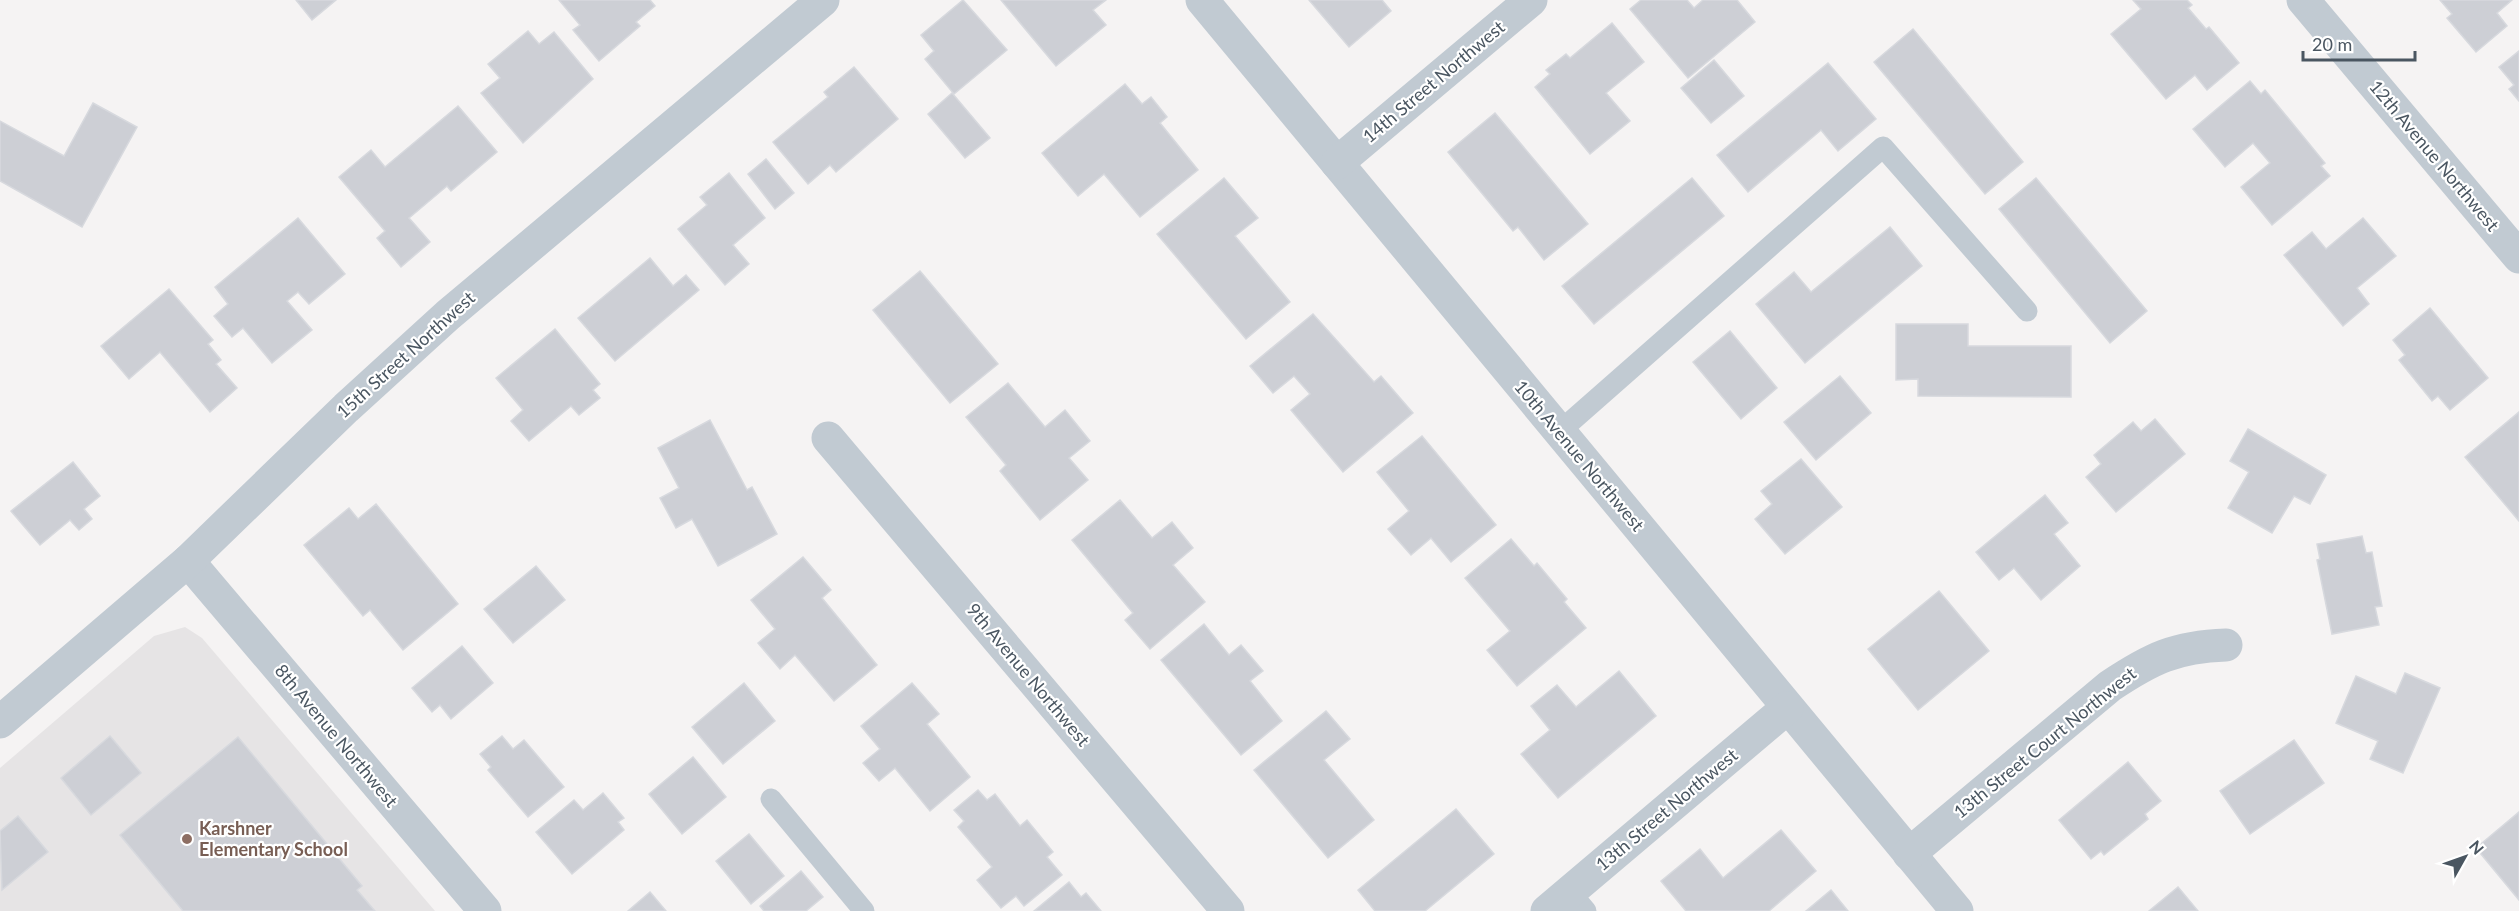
<svg xmlns="http://www.w3.org/2000/svg" width="2519" height="911" font-family="Lato,sans-serif">
<rect width="100%" height="100%" fill="#f5f3f3"/>
<!-- education -->
<path fill="#e6e4e5" d="M 185,627 L 202,638 L 435,911 L 0,911 L 0,768 L 154,636 Z"/>
<!-- building -->
<g fill="#cdcfd5" stroke="#d7d9de" stroke-width="1.5">
<path d="M 296,0 L 336,0 L 312,20 Z"/>
<path d="M 559,0 L 650,0 L 655,6 L 636,22 L 640,26 L 599,61 L 573,30 L 580,25 Z"/>
<path d="M 963,0 L 1007,50 L 954,94 L 925,59 L 934,51 L 921,35 Z"/>
<path d="M 1001,0 L 1106,0 L 1093,10 L 1106,25 L 1056,66 Z"/>
<path d="M 1309,0 L 1382,0 L 1391,11 L 1349,47 Z"/>
<path d="M 1641,0 L 1687,0 L 1694,8 L 1703,0 L 1737,0 L 1755,22 L 1688,78 L 1630,9 Z"/>
<path d="M 2133,0 L 2187,0 L 2192,5 L 2188,8 L 2206,29 L 2209,27 L 2239,63 L 2207,90 L 2195,75 L 2166,99 L 2111,34 L 2141,9 Z"/>
<path d="M 2440,0 L 2512,0 L 2497,13 L 2507,26 L 2476,52 L 2447,18 L 2452,14 Z"/>
<path d="M 1612,23 L 1644,62 L 1606,93 L 1630,121 L 1590,154 L 1535,87 L 1550,74 L 1546,70 L 1566,54 L 1570,58 Z"/>
<path d="M 1913,29 L 2023,162 L 1985,194 L 1874,62 Z"/>
<path d="M 528,31 L 539,44 L 554,32 L 593,79 L 523,143 L 481,93 L 500,78 L 488,64 Z"/>
<path d="M 2519,51 L 2519,101 L 2509,89 L 2514,85 L 2499,67 Z"/>
<path d="M 1714,60 L 1744,96 L 1711,123 L 1681,88 Z"/>
<path d="M 1828,63 L 1876,119 L 1838,151 L 1821,130 L 1748,192 L 1717,155 Z"/>
<path d="M 854,67 L 898,119 L 836,172 L 830,165 L 808,184 L 773,142 L 828,97 L 824,92 Z"/>
<path d="M 2250,81 L 2261,94 L 2265,90 L 2325,163 L 2321,166 L 2330,176 L 2272,225 L 2241,187 L 2270,163 L 2253,143 L 2225,167 L 2193,129 Z"/>
<path d="M 1125,84 L 1142,104 L 1151,97 L 1167,117 L 1160,123 L 1198,170 L 1140,217 L 1104,174 L 1078,196 L 1042,153 Z"/>
<path d="M 952,93 L 990,138 L 965,158 L 928,114 Z"/>
<path d="M 93,103 L 137,127 L 82,227 L 0,181 L 0,121 L 64,156 Z"/>
<path d="M 458,106 L 497,152 L 451,191 L 447,186 L 409,218 L 430,242 L 401,267 L 377,238 L 385,231 L 339,177 L 371,150 L 385,167 Z"/>
<path d="M 1495,113 L 1588,224 L 1544,260 L 1518,227 L 1513,231 L 1448,152 Z"/>
<path d="M 766,159 L 794,193 L 775,209 L 748,174 Z"/>
<path d="M 729,173 L 765,218 L 733,245 L 749,264 L 725,285 L 678,229 L 707,205 L 700,197 Z"/>
<path d="M 1224,178 L 1258,218 L 1235,236 L 1290,302 L 1246,339 L 1157,234 Z"/>
<path d="M 1692,178 L 1724,216 L 1594,324 L 1562,286 Z"/>
<path d="M 2036,178 L 2147,311 L 2110,343 L 1999,209 Z"/>
<path d="M 298,218 L 345,274 L 309,304 L 298,292 L 287,301 L 312,330 L 272,363 L 243,328 L 232,337 L 214,316 L 228,304 L 215,287 Z"/>
<path d="M 2363,218 L 2396,256 L 2357,288 L 2369,304 L 2343,326 L 2284,255 L 2312,232 L 2326,249 Z"/>
<path d="M 1890,227 L 1922,266 L 1805,363 L 1756,304 L 1794,272 L 1811,292 Z"/>
<path d="M 650,258 L 673,286 L 686,275 L 699,290 L 615,361 L 578,318 Z"/>
<path d="M 920,271 L 998,364 L 950,403 L 873,310 Z"/>
<path d="M 169,289 L 213,340 L 208,344 L 221,360 L 216,364 L 237,388 L 210,412 L 160,352 L 129,379 L 101,346 Z"/>
<path d="M 2430,308 L 2488,378 L 2450,410 L 2438,396 L 2432,401 L 2399,360 L 2405,355 L 2393,340 Z"/>
<path d="M 1313,314 L 1374,382 L 1381,376 L 1413,413 L 1343,472 L 1291,410 L 1310,394 L 1294,376 L 1273,393 L 1250,366 Z"/>
<path d="M 1896,324 L 1968,324 L 1968,346 L 2071,346 L 2071,397 L 1918,396 L 1918,379 L 1896,380 Z"/>
<path d="M 555,329 L 600,384 L 593,390 L 600,398 L 579,415 L 571,406 L 529,441 L 511,421 L 523,410 L 496,378 Z"/>
<path d="M 1730,331 L 1777,388 L 1741,419 L 1693,362 Z"/>
<path d="M 1840,376 L 1871,413 L 1816,460 L 1784,422 Z"/>
<path d="M 1008,383 L 1045,427 L 1065,410 L 1090,441 L 1069,458 L 1088,480 L 1040,520 L 1000,471 L 1006,465 L 966,417 Z"/>
<path d="M 2519,412 L 2519,521 L 2465,457 Z"/>
<path d="M 2155,419 L 2185,454 L 2116,512 L 2086,477 L 2101,464 L 2094,455 L 2133,422 L 2141,431 Z"/>
<path d="M 710,420 L 747,490 L 752,487 L 777,534 L 718,566 L 692,519 L 676,528 L 660,498 L 679,488 L 658,448 Z"/>
<path d="M 2248,429 L 2326,475 L 2310,504 L 2294,496 L 2272,533 L 2228,508 L 2249,472 L 2230,461 Z"/>
<path d="M 1422,436 L 1496,525 L 1451,562 L 1431,538 L 1411,555 L 1388,529 L 1409,511 L 1377,472 Z"/>
<path d="M 1801,459 L 1842,507 L 1785,554 L 1755,519 L 1772,504 L 1761,491 Z"/>
<path d="M 73,462 L 100,496 L 84,509 L 92,519 L 79,530 L 70,520 L 40,545 L 11,511 Z"/>
<path d="M 2045,495 L 2068,523 L 2054,534 L 2080,566 L 2041,600 L 2014,568 L 1999,580 L 1976,552 Z"/>
<path d="M 1120,500 L 1152,538 L 1172,522 L 1193,548 L 1173,565 L 1205,602 L 1150,649 L 1125,620 L 1133,613 L 1072,540 Z"/>
<path d="M 376,504 L 458,604 L 403,650 L 370,610 L 363,616 L 304,545 L 349,508 L 358,519 Z"/>
<path d="M 2362,536 L 2366,553 L 2372,552 L 2382,606 L 2375,607 L 2379,625 L 2332,634 L 2317,560 L 2320,559 L 2317,544 Z"/>
<path d="M 1511,539 L 1534,566 L 1537,563 L 1567,599 L 1564,602 L 1586,628 L 1517,686 L 1487,650 L 1510,631 L 1465,578 Z"/>
<path d="M 803,557 L 831,590 L 822,598 L 877,665 L 834,701 L 795,655 L 780,669 L 758,643 L 775,629 L 751,600 Z"/>
<path d="M 536,566 L 565,600 L 513,643 L 484,609 Z"/>
<path d="M 1939,591 L 1989,651 L 1918,710 L 1868,649 Z"/>
<path d="M 1204,624 L 1229,655 L 1241,645 L 1263,671 L 1250,681 L 1282,721 L 1241,755 L 1161,660 Z"/>
<path d="M 462,646 L 493,683 L 451,719 L 440,705 L 432,712 L 412,688 Z"/>
<path d="M 1619,671 L 1656,716 L 1558,798 L 1521,754 L 1550,730 L 1531,706 L 1557,685 L 1576,707 Z"/>
<path d="M 2405,673 L 2440,688 L 2403,773 L 2370,759 L 2378,741 L 2336,723 L 2356,676 L 2396,694 Z"/>
<path d="M 744,683 L 775,721 L 723,764 L 692,727 Z"/>
<path d="M 912,683 L 939,714 L 927,724 L 970,777 L 930,811 L 895,768 L 879,781 L 863,763 L 880,749 L 861,726 Z"/>
<path d="M 1326,711 L 1350,739 L 1324,760 L 1374,820 L 1328,858 L 1254,770 Z"/>
<path d="M 110,736 L 141,773 L 91,815 L 61,778 Z"/>
<path d="M 502,736 L 513,749 L 524,740 L 564,787 L 528,817 L 488,770 L 491,767 L 480,754 Z"/>
<path d="M 238,737 L 362,886 L 357,890 L 375,911 L 183,911 L 120,835 Z"/>
<path d="M 2294,740 L 2324,783 L 2250,834 L 2220,791 Z"/>
<path d="M 693,757 L 726,797 L 682,834 L 649,794 Z"/>
<path d="M 2128,762 L 2161,801 L 2145,814 L 2148,819 L 2104,855 L 2101,851 L 2091,859 L 2059,820 Z"/>
<path d="M 978,790 L 987,800 L 995,794 L 1020,826 L 1027,820 L 1053,852 L 1047,857 L 1062,875 L 1024,906 L 1016,896 L 1001,908 L 977,880 L 992,867 L 958,827 L 964,821 L 954,810 Z"/>
<path d="M 603,793 L 624,818 L 618,822 L 624,830 L 572,874 L 536,832 L 574,800 L 583,810 Z"/>
<path d="M 1456,809 L 1494,854 L 1425,911 L 1375,911 L 1358,890 Z"/>
<path d="M 2519,812 L 2519,900 L 2476,848 Z"/>
<path d="M 18,816 L 48,852 L 2,890 L 0,831 Z"/>
<path d="M 1781,830 L 1816,871 L 1769,911 L 1686,911 L 1661,881 L 1700,849 L 1723,878 Z"/>
<path d="M 749,834 L 784,876 L 751,904 L 716,861 Z"/>
<path d="M 801,871 L 823,897 L 806,911 L 764,911 L 760,906 Z"/>
<path d="M 1069,882 L 1081,897 L 1086,893 L 1101,911 L 1034,911 Z"/>
<path d="M 2178,887 L 2198,911 L 2149,911 Z"/>
<path d="M 1831,890 L 1848,911 L 1806,911 Z"/>
<path d="M 650,892 L 666,911 L 628,911 Z"/>
</g>
<g fill="none" stroke-linecap="round" stroke-linejoin="round">
<!-- service -->
<g stroke="#c1cad2" stroke-width="21">
<path d="M 1559,432 L 1883,147 L 2027,311"/>
<path d="M 771,799 L 864,911"/>
<path d="M 1570,892 L 1586,911"/>
</g>
<!-- minor -->
<g stroke="#c1cad2" stroke-width="33">
<path d="M 1202,0 L 1957,911"/>
<path d="M 2303,0 L 2519,257"/>
<path d="M 1337,163 L 1531,0"/>
<path d="M 828,438 L 1228,911"/>
<path d="M 188,561 L 485,911"/>
<path d="M 0,722 L 188,561 L 346,408 L 448,315 L 823,0"/>
<path d="M 1909,854 L 2110,686 C 2152,658 2175,647 2226,645"/>
<path d="M 1547,911 L 1787,708"/>
</g>
</g>
<!-- markers -->
<circle fill="#8d6e63" stroke="#fff" stroke-width="2" cx="187" cy="839" r="6"/>
<g text-anchor="middle" stroke-width="4.5" stroke-linejoin="round" paint-order="stroke">
<!-- street labels -->
<g font-size="18" fill="#4a5661" stroke="#fff">
<text transform="translate(1434 82) rotate(-40)" y="6">14th Street Northwest</text>
<text transform="translate(2434 156) rotate(50)" y="6">12th Avenue Northwest</text>
<text transform="translate(406 355) rotate(-42)" y="6">15th Street Northwest</text>
<text transform="translate(1579 456) rotate(50)" y="6">10th Avenue Northwest</text>
<text transform="translate(1028 675) rotate(50)" y="6">9th Avenue Northwest</text>
<text transform="translate(336 736) rotate(50)" y="6">8th Avenue Northwest</text>
<text transform="translate(2045 743) rotate(-39)" y="6">13th Street Court Northwest</text>
<text transform="translate(1667 810) rotate(-40)" y="6">13th Street Northwest</text>
</g>
<!-- education labels -->
<g font-size="18" font-weight="bold" fill="#785e54" stroke="#fff" text-anchor="start">
<text x="199" y="835">Karshner<tspan x="199" dy="21">Elementary School</tspan></text>
</g>
</g>
<!-- north arrow -->
<g transform="translate(2465 857) rotate(50)" stroke="#ffffff" stroke-width="4.5" paint-order="stroke">
<path d="M0-4.5L10 22L0 15L-10 22Z" fill="#4a5661"/>
<text y="-9" font-size="16" font-weight="bold" text-anchor="middle" fill="#4a5661">N</text>
</g>
<!-- scale -->
<path d="M2303 51v9h112v-9" fill="none" stroke="#4a5661" stroke-width="3"/>
<text x="2312" y="51" font-size="18" fill="#4a5661" stroke="#ffffff" stroke-width="4.5" paint-order="stroke">20 m</text>
</svg>
